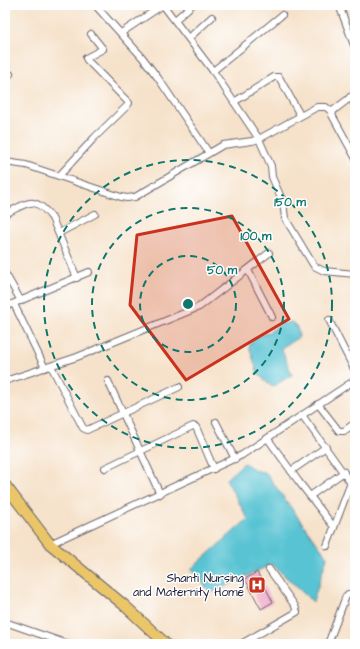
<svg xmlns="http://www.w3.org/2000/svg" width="360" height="649" font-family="'Architects Daughter',sans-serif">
<rect width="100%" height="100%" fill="#fff"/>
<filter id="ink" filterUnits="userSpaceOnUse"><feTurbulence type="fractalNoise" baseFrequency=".025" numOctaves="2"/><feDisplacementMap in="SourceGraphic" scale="8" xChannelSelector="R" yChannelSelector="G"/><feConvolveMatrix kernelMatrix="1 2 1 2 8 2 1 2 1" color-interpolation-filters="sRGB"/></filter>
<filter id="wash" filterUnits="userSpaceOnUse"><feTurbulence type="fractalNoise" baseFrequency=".012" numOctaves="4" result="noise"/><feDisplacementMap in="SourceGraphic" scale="16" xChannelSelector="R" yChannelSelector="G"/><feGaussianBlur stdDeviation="0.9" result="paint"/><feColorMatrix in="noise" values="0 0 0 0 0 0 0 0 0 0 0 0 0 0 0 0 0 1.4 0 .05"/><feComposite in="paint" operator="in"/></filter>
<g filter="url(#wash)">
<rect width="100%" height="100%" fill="#f6e2ca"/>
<!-- water -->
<g fill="#58c3d3" stroke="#3d7287">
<path d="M 292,322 L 297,327 L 299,337 L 281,348 L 292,375 L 272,387 L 258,374 L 249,346 L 255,338 L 269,332 L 281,324 Z"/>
<path d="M 244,463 L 257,471 L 265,472 L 327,557 L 313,602 L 272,564 L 211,593 L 191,569 L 248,519 L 226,479 Z"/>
</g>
<g id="blocks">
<!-- building -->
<path fill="#f0a6c6" d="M 257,572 L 273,602 L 261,609 L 245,579 Z"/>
</g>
</g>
<g filter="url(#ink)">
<use href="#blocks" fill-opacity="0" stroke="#6c656d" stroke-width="1"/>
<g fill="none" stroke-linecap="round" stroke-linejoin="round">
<!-- street casing -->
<g stroke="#6c656d" stroke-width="8">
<g id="street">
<path d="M 95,5 L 142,57 L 158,78 L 209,153"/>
<path d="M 339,5 L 355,48"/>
<path d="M 175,20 L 192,5"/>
<path d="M 121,33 L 163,5 L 213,71 L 259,139 L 271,166 L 272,177 L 283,202 L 285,218 L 314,266 L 324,271 L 355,274"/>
<path d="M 189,38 L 212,17"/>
<path d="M 213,71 L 282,15"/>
<path d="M 5,78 L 10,74"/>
<path d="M 355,94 L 334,110 L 332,115 L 355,157"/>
<path d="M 350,97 L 355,105"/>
<path d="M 234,102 L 274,77 L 279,77 L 300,115"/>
<path d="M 5,162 L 26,165 L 121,197 L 127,198 L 135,197 L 223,145 L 252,141 L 259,139 L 317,107 L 326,107 L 332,112"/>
<path d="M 59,176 L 95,137 L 127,106 L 129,103 L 87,60 L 86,58 L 103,49 L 91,34"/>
<path d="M 5,214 C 28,203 34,194 52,218 L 77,278"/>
<path d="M 59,233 L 95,214"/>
<path d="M 248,270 L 272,317"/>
<path d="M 5,273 L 21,301"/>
<path d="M 14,304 L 45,368"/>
<path d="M 5,307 L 89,272"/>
<path d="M 329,320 L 355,371"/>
<path d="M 51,366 L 83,428 L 87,430 L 179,387"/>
<path d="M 5,381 L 77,357 L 199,307 L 269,253"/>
<path d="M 108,381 L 160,494"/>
<path d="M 318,404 L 339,431 L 344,431 L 355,423"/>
<path d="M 302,415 L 350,482 L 350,485 L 327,546"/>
<path d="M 216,422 L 235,459"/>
<path d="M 268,439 L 299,482 L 334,527"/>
<path d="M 105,468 L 193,426 L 196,427 L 214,469"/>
<path d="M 291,471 L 326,447"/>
<path d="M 310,496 L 344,472"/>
<path d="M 50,544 L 242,455 L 355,380"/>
<path d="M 5,622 L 68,644"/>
<path d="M 241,644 L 297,612 L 295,606 L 269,569"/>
<path d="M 328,644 L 346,596 L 348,594 L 355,596"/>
</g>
</g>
<!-- primary casing -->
<g stroke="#6c656d" stroke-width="12">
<path id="primary" d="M 5,485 L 50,544 L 124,605 L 166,644"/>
</g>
<!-- street -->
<use href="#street" stroke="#fff" stroke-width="6"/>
<!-- primary -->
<use href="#primary" stroke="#eac669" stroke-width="10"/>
</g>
</g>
<!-- marked area -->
<path fill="#c8321e" fill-opacity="0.2" stroke="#c8321e" stroke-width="3" stroke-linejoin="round" d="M 232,216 L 289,319 L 186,380 L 130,305 L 137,235 Z"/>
<!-- distance rings -->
<g fill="none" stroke="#0f766e" stroke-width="2" stroke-dasharray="7 5">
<circle cx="188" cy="304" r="48"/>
<circle cx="188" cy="304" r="96"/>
<circle cx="188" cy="304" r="144"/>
</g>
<!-- icons -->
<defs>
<g id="hospital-square" transform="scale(0.9)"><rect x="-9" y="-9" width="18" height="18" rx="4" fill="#c8321e" stroke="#fff"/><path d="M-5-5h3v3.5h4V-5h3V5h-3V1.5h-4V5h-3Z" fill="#fff"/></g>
</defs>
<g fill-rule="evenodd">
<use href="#hospital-square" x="257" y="585"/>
</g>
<g text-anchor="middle" stroke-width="3" stroke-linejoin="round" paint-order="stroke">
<!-- poi labels -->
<g font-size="12" fill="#22223b" stroke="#fff" text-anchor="end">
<text x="244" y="582">Shanti Nursing<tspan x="244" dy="14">and Maternity Home</tspan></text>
</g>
</g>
<circle cx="188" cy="304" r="6" fill="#0f766e" stroke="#fff" stroke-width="2"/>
<g font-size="12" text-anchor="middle" font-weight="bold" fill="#0f766e" stroke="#fff" stroke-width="3" stroke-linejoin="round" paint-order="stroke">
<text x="290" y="206">150 m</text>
<text x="256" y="240">100 m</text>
<text x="222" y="274">50 m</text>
</g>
<!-- margin -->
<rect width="360" height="649" fill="none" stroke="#fff" stroke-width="20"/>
</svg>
